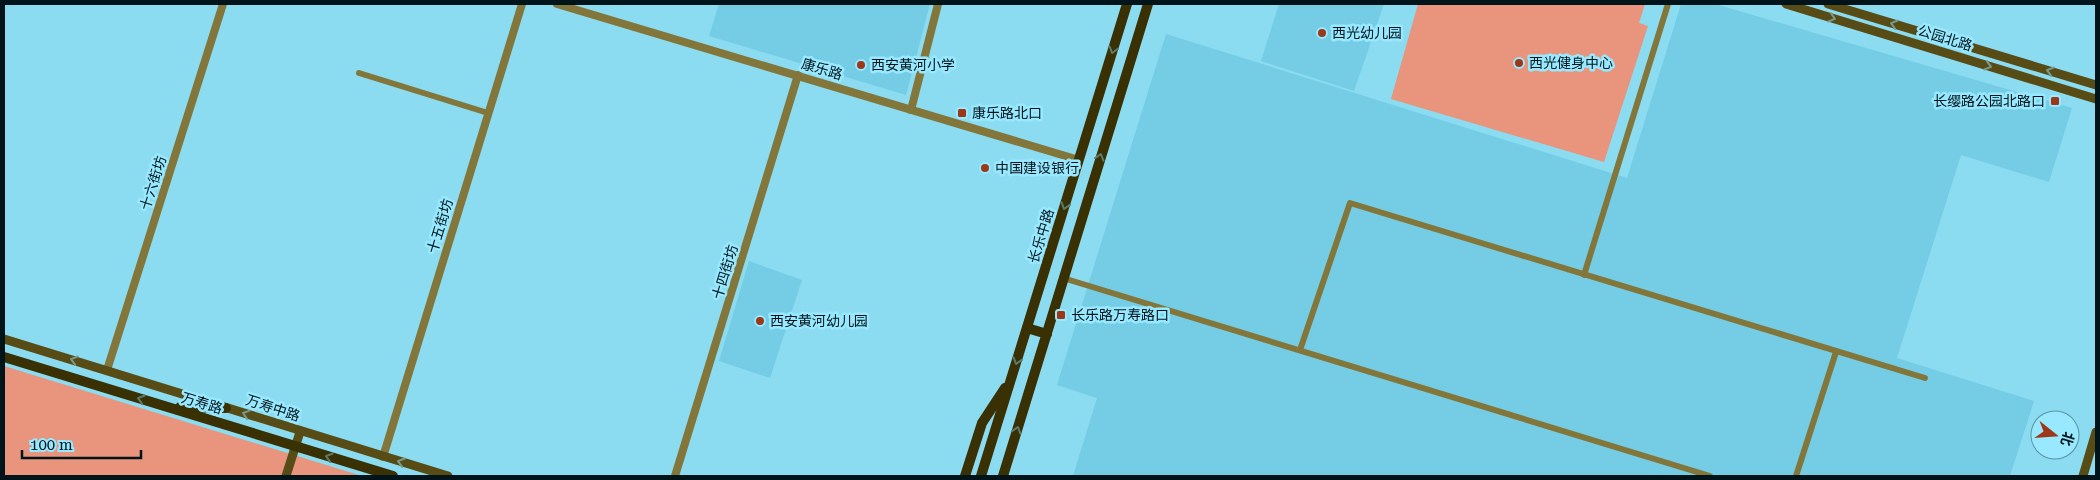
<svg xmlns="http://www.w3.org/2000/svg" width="2100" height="480" font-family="'Roboto Serif','Noto Sans SC',serif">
<rect width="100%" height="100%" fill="#8bdbf1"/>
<!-- built -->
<g fill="#74cde5">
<path d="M 719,4 L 930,4 L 906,95 L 709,36 Z"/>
<path d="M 1279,4 L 1384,4 L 1354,91 L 1261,61 Z"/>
<path d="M 1681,4 L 1715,4 L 2072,108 L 2049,182 L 1961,155 L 1897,358 L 2034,401 L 2010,476 L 1073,476 L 1097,398 L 1057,385 L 1166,34 L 1627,178 Z"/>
<path d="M 749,261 L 802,280 L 770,378 L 719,361 Z"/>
</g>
<!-- green -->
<g fill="#e9947c">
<path d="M 1418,4 L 1645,4 L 1639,23 L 1648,26 L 1604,162 L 1391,99 Z"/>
<path d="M 4,366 L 362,476 L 4,476 Z"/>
</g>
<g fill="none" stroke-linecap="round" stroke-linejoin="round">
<!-- minor -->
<g stroke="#83763a" stroke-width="6">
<path d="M 359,73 L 488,113"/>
<path d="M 1584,275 L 1668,4"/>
<path d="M 1063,278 L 1710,476"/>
<path d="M 1300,350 L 1350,203 L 1925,378"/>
<path d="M 1796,476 L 1836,352"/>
</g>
<!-- tertiary -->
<g stroke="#83763a" stroke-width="8">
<path d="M 557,4 L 1079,160"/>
<path d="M 911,110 L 938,4"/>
<path d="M 107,370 L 223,4"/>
<path d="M 383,457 L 522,4"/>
<path d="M 675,476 L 798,75"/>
</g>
<!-- secondary -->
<g stroke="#584c16" stroke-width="9">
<path d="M 1786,4 L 2096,99"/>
<path d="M 1828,4 L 2096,85"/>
<path d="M 4,339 L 448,476"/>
<path d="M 286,476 L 300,432"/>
<path d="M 2083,476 L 2096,432"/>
</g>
<!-- primary -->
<g stroke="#393003" stroke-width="10">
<path d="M 1027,328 L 1047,334"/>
<path d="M 4,357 L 393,476"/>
<path d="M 180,407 L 226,408"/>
<path d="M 965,476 L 982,423 L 1005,388"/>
<path d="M 981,476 L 1127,4"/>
<path d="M 1003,476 L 1148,4"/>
</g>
</g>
<!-- one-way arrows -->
<defs><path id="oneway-chevron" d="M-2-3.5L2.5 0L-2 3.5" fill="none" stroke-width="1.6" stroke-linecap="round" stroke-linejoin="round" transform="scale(1.25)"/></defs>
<g stroke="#789a8a">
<use href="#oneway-chevron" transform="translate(1832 18) rotate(17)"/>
<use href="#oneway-chevron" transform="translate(1894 24) rotate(-163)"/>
<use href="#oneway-chevron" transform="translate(1988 66) rotate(17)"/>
<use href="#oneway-chevron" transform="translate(2050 71) rotate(-163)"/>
<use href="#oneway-chevron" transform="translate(74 360) rotate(-164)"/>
<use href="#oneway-chevron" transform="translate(246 414) rotate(-162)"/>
<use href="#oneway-chevron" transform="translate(401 462) rotate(-163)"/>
</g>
<g stroke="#5f7a68">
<use href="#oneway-chevron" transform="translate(1113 50) rotate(107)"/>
<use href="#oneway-chevron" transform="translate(1100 157) rotate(-73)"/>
<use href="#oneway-chevron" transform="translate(1065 206) rotate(107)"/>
<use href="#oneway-chevron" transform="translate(1017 361) rotate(107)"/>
<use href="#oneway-chevron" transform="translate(141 399) rotate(-163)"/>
<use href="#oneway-chevron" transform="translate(1017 430) rotate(-73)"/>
<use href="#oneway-chevron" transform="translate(329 457) rotate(-163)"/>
</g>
<!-- markers -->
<g fill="#9e3717" stroke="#98e9ff" stroke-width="2">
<circle cx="1322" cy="33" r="5"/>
<circle cx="1519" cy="63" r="5"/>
<circle cx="861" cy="65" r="5"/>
<rect x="2050" y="96" width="10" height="10" rx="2.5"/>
<rect x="957" y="108" width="10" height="10" rx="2.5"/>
<circle cx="985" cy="168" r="5"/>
<rect x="1056" y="310" width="10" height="10" rx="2.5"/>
<circle cx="760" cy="321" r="5"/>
</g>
<g text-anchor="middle" stroke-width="5" stroke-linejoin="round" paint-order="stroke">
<!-- poi labels -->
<g font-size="14" fill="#00141a" stroke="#98e9ff" text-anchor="start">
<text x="1332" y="38">西光幼儿园</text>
<text x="1529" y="68">西光健身中心</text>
<text x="871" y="70">西安黄河小学</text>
<text x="2045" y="106" text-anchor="end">长缨路公园北路口</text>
<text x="972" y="118">康乐路北口</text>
<text x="995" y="173">中国建设银行</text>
<text x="1071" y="320">长乐路万寿路口</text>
<text x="770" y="326">西安黄河幼儿园</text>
</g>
<!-- street labels -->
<g font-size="14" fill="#00141a" stroke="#98e9ff">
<text transform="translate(1945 38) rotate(17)" y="5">公园北路</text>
<text transform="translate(822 69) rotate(17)" y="5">康乐路</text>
<text transform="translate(153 183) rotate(-72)" y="5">十六街坊</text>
<text transform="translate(440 226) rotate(-73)" y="5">十五街坊</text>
<text transform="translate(1041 236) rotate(-73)" y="5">长乐中路</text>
<text transform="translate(725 272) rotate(-73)" y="5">十四街坊</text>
<text transform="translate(202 403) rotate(17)" y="5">万寿路</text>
<text transform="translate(273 408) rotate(18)" y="5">万寿中路</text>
</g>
</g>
<!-- border -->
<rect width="2100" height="480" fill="none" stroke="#00141a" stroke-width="10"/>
<!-- north arrow -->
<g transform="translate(2055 435) rotate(107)"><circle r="24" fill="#98e9ff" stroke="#5b94a3"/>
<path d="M0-4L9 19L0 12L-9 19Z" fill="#9e3717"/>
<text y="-8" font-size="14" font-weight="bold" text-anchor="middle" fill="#00141a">北</text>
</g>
<!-- scale -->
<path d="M22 450v8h119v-8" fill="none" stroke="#00141a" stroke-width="2.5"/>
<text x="30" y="450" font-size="15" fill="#00141a" stroke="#98e9ff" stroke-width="4" paint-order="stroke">100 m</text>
</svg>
